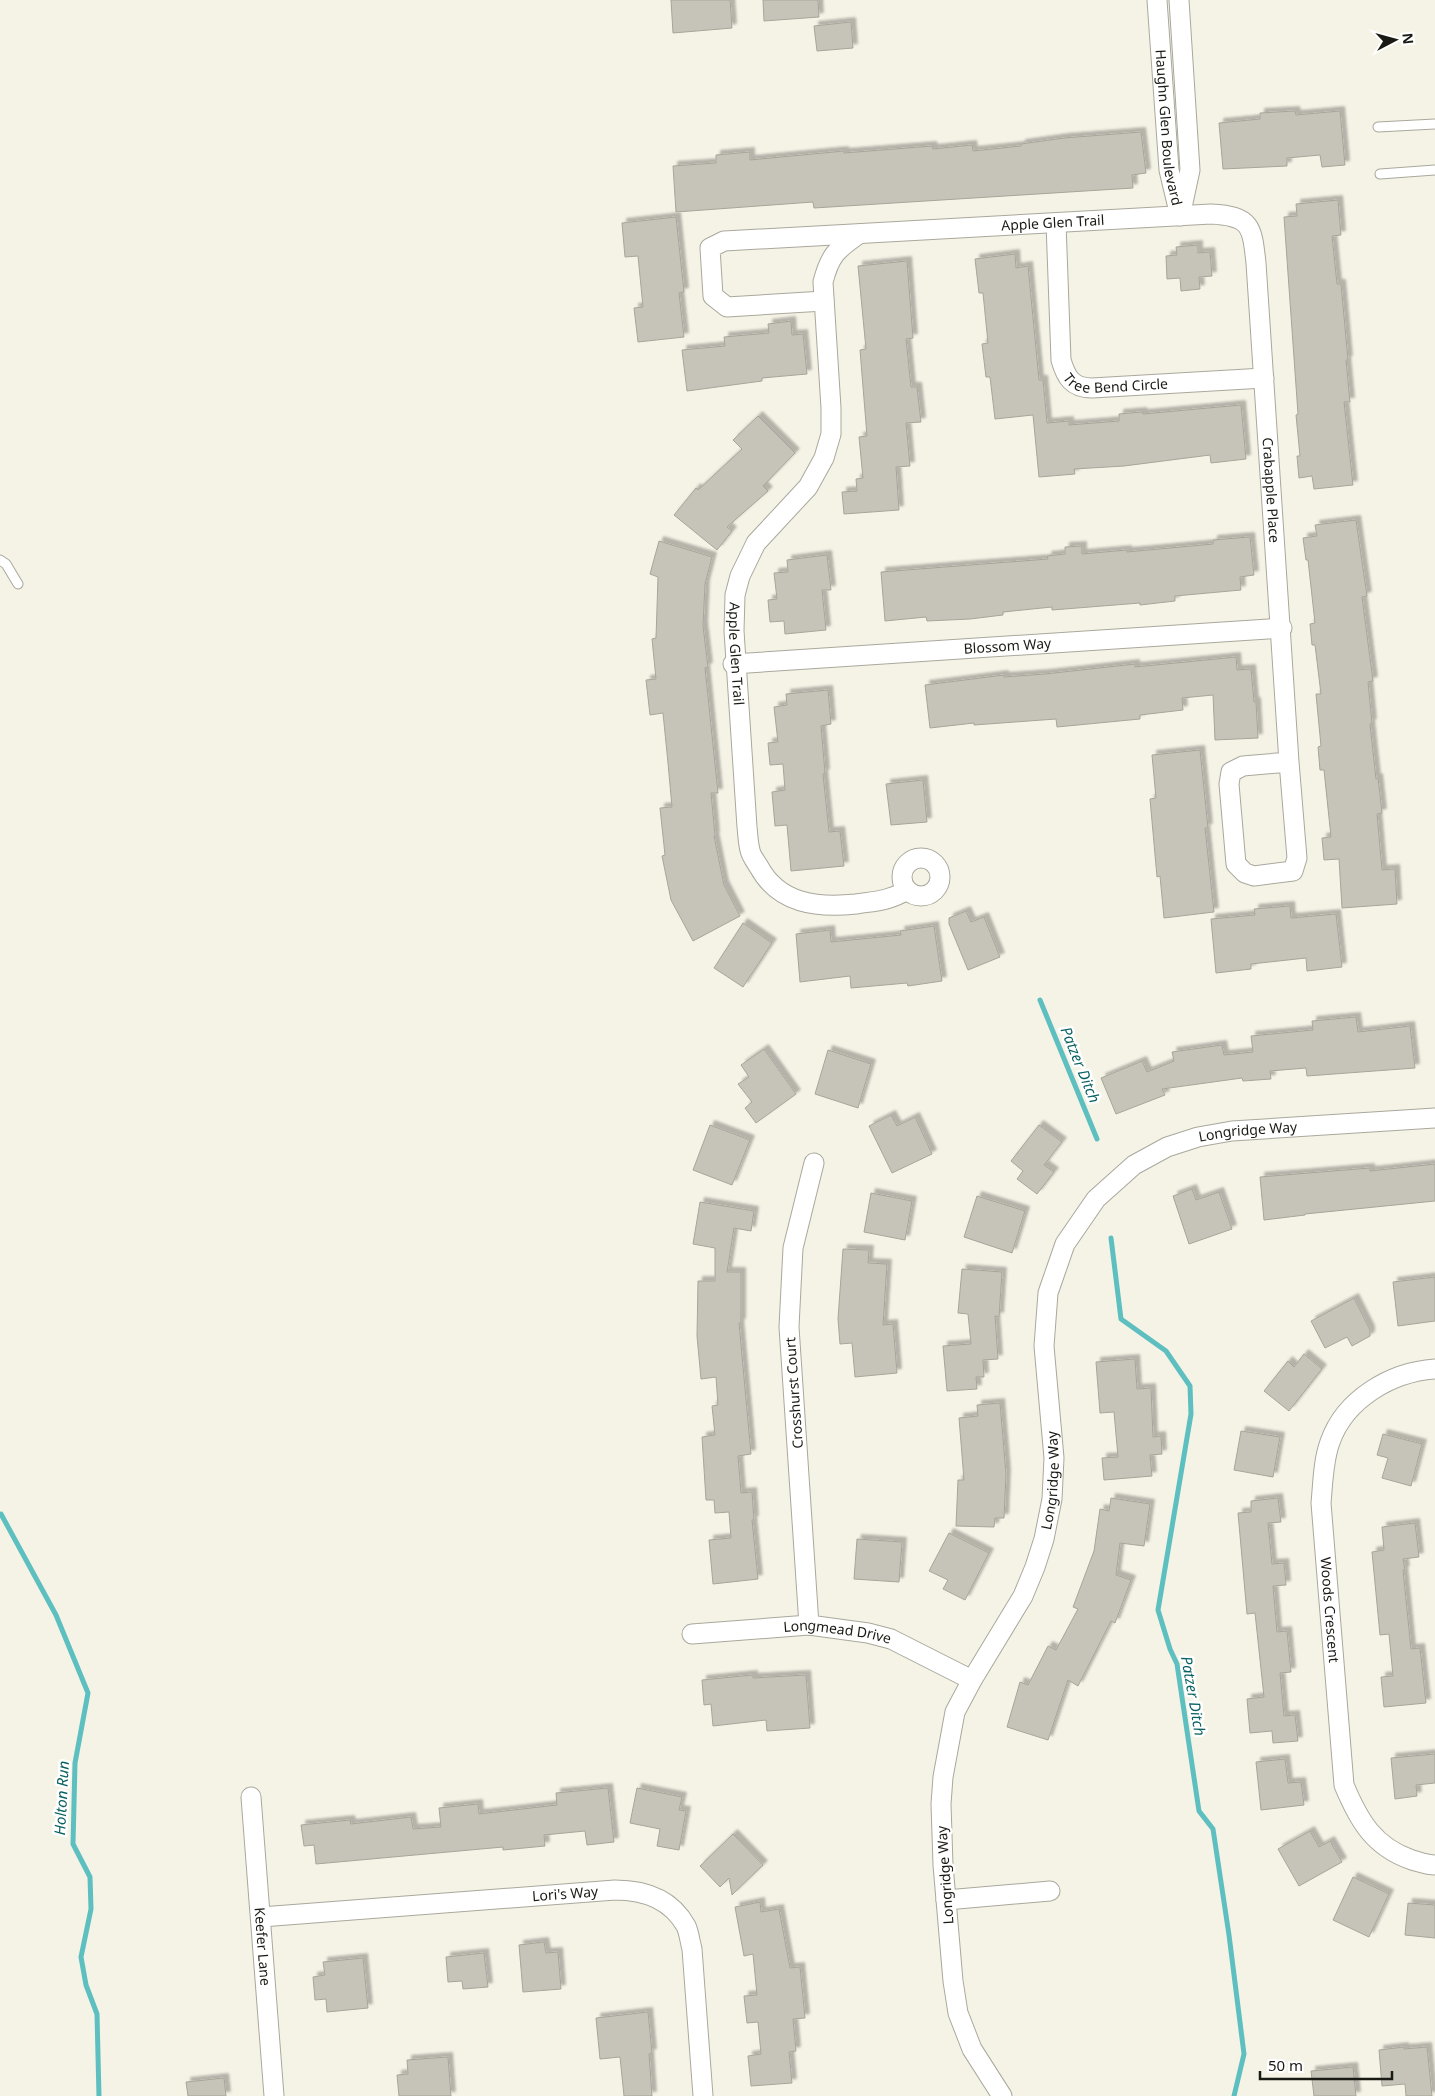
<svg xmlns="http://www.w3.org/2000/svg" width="1435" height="2096" font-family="'Noto Sans',sans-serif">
<defs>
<filter id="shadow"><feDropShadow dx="4.5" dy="-4.5" stdDeviation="1" flood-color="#0004"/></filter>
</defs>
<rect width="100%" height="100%" fill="#f5f3e6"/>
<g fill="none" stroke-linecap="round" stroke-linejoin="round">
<!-- stream -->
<g stroke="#5dbfbf" stroke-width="5">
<path d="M 1040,1000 L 1097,1139"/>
<path d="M 1111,1238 L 1121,1319 L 1166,1351 L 1190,1386 L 1191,1414 L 1158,1610 L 1170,1649 L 1177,1664 L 1199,1811 L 1213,1829 L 1229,1935 L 1244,2054 L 1234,2096"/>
<path d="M 1,1514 L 56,1615 L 88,1693 L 75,1763 L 73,1844 L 90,1877 L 91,1909 L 81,1957 L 86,1985 L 97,2014 L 99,2096"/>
</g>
</g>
<!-- building -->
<g fill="#c6c4b8" stroke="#a7a599" filter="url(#shadow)">
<path d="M 671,0 L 730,0 L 732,28 L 673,33 Z"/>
<path d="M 763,0 L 818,0 L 819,17 L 764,21 Z"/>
<path d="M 851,22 L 853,48 L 817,51 L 814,26 Z"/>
<path d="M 1295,111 L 1296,115 L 1340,111 L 1345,165 L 1322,167 L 1320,155 L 1287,158 L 1287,166 L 1223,169 L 1219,123 L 1260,119 L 1260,113 Z"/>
<path d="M 1141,132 L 1146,173 L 1132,175 L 1133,188 L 814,208 L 813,202 L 676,212 L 673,166 L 716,163 L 716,155 L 750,152 L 750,160 L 844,151 L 844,153 L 932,146 L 933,149 L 972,145 L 973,151 L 1021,146 L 1021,144 L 1064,138 Z"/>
<path d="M 1338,200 L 1341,235 L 1332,236 L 1337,284 L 1341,284 L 1348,360 L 1346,360 L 1350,402 L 1344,402 L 1353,485 L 1314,489 L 1312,476 L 1299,478 L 1297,456 L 1300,456 L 1296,415 L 1298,414 L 1284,217 L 1297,216 L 1296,204 Z"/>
<path d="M 676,217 L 684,292 L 679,293 L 684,337 L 638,342 L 634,308 L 643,307 L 638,256 L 625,257 L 622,223 Z"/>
<path d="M 1198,245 L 1198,253 L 1210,252 L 1212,276 L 1199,277 L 1200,289 L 1181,291 L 1180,278 L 1167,279 L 1166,256 L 1177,255 L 1176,247 Z"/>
<path d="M 1015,254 L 1016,268 L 1028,266 L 1039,380 L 1043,380 L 1047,423 L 1069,421 L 1069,425 L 1119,421 L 1119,414 L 1142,412 L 1143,414 L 1241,405 L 1246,459 L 1211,463 L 1210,455 L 1124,466 L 1074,469 L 1075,474 L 1039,477 L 1033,415 L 995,419 L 990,377 L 986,377 L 982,344 L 988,343 L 983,293 L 979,293 L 975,259 Z"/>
<path d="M 907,261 L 913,338 L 906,339 L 911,387 L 917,387 L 921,422 L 906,423 L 910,466 L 896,467 L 899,510 L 844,514 L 842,492 L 857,491 L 856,479 L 863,478 L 859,437 L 867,436 L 860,350 L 866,349 L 858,266 Z"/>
<path d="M 791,321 L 792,335 L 803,334 L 807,374 L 762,378 L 762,381 L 687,391 L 682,350 L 725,346 L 724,337 L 769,333 L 768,324 Z"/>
<path d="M 758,416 L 795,453 L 763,486 L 768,491 L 727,527 L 732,531 L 717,550 L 674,515 L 696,488 L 698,490 L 742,449 L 733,440 Z"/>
<path d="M 1356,520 L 1367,596 L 1362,597 L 1373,681 L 1368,682 L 1372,723 L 1370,724 L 1376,779 L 1378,778 L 1382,813 L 1377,814 L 1382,870 L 1395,869 L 1397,904 L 1342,908 L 1339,859 L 1324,860 L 1322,838 L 1331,837 L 1324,770 L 1320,770 L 1318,747 L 1321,746 L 1316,694 L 1321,694 L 1315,645 L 1312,645 L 1310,624 L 1315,623 L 1308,560 L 1306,560 L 1303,538 L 1317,536 L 1315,525 Z"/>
<path d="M 1250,537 L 1254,575 L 1240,577 L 1241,590 L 1175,596 L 1175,601 L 1140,605 L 1140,603 L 1052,610 L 1052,607 L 1003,612 L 1003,615 L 970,619 L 927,621 L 926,617 L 885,621 L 881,572 L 1048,559 L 1047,556 L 1065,554 L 1065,547 L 1082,546 L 1082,554 L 1127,550 L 1127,552 L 1213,544 L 1213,540 Z"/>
<path d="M 659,541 L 712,557 L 705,584 L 703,626 L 708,667 L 705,668 L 718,793 L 711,793 L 715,836 L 714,836 L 724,885 L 740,916 L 693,941 L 671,900 L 662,856 L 665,855 L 660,808 L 672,807 L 668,763 L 663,713 L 650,715 L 646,680 L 656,679 L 652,639 L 656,638 L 658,577 L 650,574 Z"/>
<path d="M 827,555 L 831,590 L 822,590 L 826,630 L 785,634 L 784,621 L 770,622 L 768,600 L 777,599 L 774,573 L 788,572 L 787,560 Z"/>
<path d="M 1236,657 L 1237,670 L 1251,669 L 1254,702 L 1256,702 L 1258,738 L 1215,740 L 1213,695 L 1182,698 L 1183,710 L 1140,715 L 1140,719 L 1057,727 L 1056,719 L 974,725 L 974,723 L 930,728 L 925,685 L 1004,675 L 1004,677 L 1045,674 L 1135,664 L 1135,667 Z"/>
<path d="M 828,690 L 831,724 L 821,726 L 825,773 L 823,774 L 829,832 L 840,831 L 844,866 L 791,871 L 787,825 L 775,826 L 772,792 L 785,790 L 783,764 L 770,765 L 768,743 L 778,742 L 774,707 L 787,705 L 786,694 Z"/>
<path d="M 1200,750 L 1208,828 L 1205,828 L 1214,912 L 1164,918 L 1160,876 L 1157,877 L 1150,799 L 1156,798 L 1152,755 Z"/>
<path d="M 923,780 L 927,822 L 891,825 L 886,784 Z"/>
<path d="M 1290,906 L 1291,918 L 1336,914 L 1342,967 L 1307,971 L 1306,958 L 1251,964 L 1251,969 L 1216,973 L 1211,919 L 1255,915 L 1254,909 Z"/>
<path d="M 966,911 L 971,922 L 984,917 L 1000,957 L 968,970 L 949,924 L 949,918 Z"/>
<path d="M 743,923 L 772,943 L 743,987 L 714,968 Z"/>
<path d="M 934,926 L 942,981 L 908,986 L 907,983 L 851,988 L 850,976 L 800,982 L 796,934 L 830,930 L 831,942 L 901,935 L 900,931 Z"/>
<path d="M 1356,1017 L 1358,1032 L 1410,1026 L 1415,1068 L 1307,1076 L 1306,1068 L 1270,1071 L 1271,1079 L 1243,1081 L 1242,1078 L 1162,1089 L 1165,1095 L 1116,1114 L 1101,1078 L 1142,1061 L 1147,1072 L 1174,1061 L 1172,1052 L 1222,1045 L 1224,1055 L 1253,1052 L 1251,1036 L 1313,1030 L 1312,1021 Z"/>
<path d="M 764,1049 L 796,1094 L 756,1123 L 745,1108 L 752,1102 L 738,1084 L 749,1077 L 741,1065 Z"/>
<path d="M 828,1050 L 871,1064 L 858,1108 L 815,1094 Z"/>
<path d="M 891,1115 L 897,1126 L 915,1117 L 932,1154 L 892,1173 L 869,1126 Z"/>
<path d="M 710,1125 L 750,1140 L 732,1185 L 693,1170 Z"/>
<path d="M 1039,1125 L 1062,1142 L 1044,1165 L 1054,1172 L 1037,1194 L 1017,1179 L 1023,1171 L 1011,1161 Z"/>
<path d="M 1435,1164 L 1435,1201 L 1305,1214 L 1305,1215 L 1264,1220 L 1260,1177 L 1370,1168 L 1370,1171 Z"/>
<path d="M 1192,1189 L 1196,1200 L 1219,1192 L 1232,1229 L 1189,1244 L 1173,1196 Z"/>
<path d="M 871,1193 L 912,1201 L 905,1240 L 864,1232 Z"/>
<path d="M 977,1196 L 1025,1211 L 1012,1253 L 964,1237 Z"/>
<path d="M 700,1202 L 754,1211 L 751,1231 L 734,1228 L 727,1272 L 741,1272 L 741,1323 L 739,1323 L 751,1454 L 738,1456 L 741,1493 L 752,1492 L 754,1520 L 752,1520 L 758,1579 L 713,1584 L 709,1540 L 731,1538 L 729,1512 L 715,1513 L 714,1500 L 706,1500 L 702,1437 L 715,1435 L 712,1406 L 718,1405 L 716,1377 L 701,1379 L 697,1336 L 698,1281 L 715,1281 L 715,1248 L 693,1244 Z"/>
<path d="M 843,1249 L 869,1250 L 868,1263 L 887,1264 L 883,1325 L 893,1324 L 897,1373 L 855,1377 L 852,1343 L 840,1344 L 838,1319 Z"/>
<path d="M 962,1269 L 1002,1272 L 999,1317 L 995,1316 L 998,1359 L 983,1360 L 984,1377 L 976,1377 L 977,1389 L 947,1391 L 943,1346 L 971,1344 L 968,1314 L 958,1313 Z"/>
<path d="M 1435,1277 L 1435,1321 L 1398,1326 L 1393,1282 Z"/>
<path d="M 1354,1298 L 1370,1330 L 1370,1336 L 1352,1346 L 1347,1337 L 1325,1348 L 1311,1321 Z"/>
<path d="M 1304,1354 L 1322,1369 L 1289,1411 L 1264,1391 L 1288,1361 L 1294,1367 Z"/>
<path d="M 1135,1359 L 1137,1389 L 1151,1388 L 1153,1437 L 1161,1436 L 1162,1454 L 1150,1455 L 1152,1476 L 1104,1480 L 1102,1458 L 1118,1457 L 1114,1412 L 1100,1413 L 1096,1362 Z"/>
<path d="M 1000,1403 L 1006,1474 L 1004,1518 L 995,1518 L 994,1527 L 956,1526 L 958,1480 L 964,1480 L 959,1418 L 978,1416 L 977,1405 Z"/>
<path d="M 1241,1431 L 1280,1437 L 1273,1477 L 1234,1470 Z"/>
<path d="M 1383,1434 L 1422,1444 L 1411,1486 L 1382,1478 L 1388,1458 L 1377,1455 Z"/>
<path d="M 1111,1498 L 1150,1504 L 1144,1546 L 1120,1543 L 1116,1575 L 1131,1580 L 1115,1623 L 1111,1621 L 1078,1686 L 1068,1680 L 1048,1740 L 1007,1727 L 1020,1682 L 1028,1685 L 1048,1646 L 1056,1650 L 1078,1609 L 1073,1607 L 1094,1551 L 1100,1509 L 1109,1511 Z"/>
<path d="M 1278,1498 L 1281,1522 L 1268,1523 L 1272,1564 L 1284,1563 L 1286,1585 L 1273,1586 L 1277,1632 L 1287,1631 L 1291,1672 L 1280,1673 L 1284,1716 L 1295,1715 L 1298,1741 L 1273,1743 L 1272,1731 L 1250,1733 L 1247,1699 L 1264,1697 L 1255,1613 L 1247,1614 L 1238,1513 L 1251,1512 L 1251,1501 Z"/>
<path d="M 1415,1523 L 1419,1557 L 1403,1559 L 1405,1570 L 1403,1570 L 1411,1649 L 1420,1648 L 1426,1703 L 1384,1707 L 1381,1677 L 1393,1676 L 1389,1634 L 1380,1635 L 1372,1552 L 1384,1550 L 1382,1527 Z"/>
<path d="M 949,1533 L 989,1553 L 965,1600 L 943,1589 L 948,1580 L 929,1571 Z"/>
<path d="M 857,1539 L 902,1542 L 899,1582 L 854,1579 Z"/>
<path d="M 753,1675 L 753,1678 L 806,1675 L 810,1728 L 767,1731 L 766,1720 L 713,1726 L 711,1704 L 704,1705 L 702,1680 Z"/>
<path d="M 1435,1754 L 1435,1783 L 1416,1785 L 1417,1796 L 1395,1799 L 1391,1758 Z"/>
<path d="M 1285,1759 L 1288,1783 L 1301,1782 L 1304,1805 L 1261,1810 L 1256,1762 Z"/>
<path d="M 608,1788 L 614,1842 L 587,1845 L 585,1831 L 544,1835 L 545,1846 L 503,1850 L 503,1847 L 316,1864 L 314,1845 L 304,1846 L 301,1825 L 350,1820 L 351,1824 L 411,1817 L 413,1829 L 441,1827 L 439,1808 L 478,1804 L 479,1814 L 557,1805 L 556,1793 Z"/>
<path d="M 637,1788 L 682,1797 L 679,1810 L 686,1811 L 679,1850 L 657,1846 L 660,1829 L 630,1823 Z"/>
<path d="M 1310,1831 L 1319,1847 L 1330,1841 L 1342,1862 L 1299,1886 L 1278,1849 Z"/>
<path d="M 733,1834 L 763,1865 L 732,1895 L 729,1878 L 720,1887 L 700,1866 Z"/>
<path d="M 1353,1877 L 1389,1894 L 1369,1937 L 1333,1920 Z"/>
<path d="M 760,1902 L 761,1912 L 779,1909 L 790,1968 L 800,1967 L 805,2018 L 793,2019 L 796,2051 L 789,2052 L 792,2083 L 751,2086 L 748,2056 L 761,2054 L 758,2022 L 747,2023 L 744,1996 L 757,1995 L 753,1954 L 744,1956 L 735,1907 Z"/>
<path d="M 1408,1903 L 1435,1905 L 1435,1938 L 1405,1935 Z"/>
<path d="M 544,1942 L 546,1953 L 558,1952 L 561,1989 L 523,1992 L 519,1945 Z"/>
<path d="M 484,1953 L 488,1987 L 463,1989 L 462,1981 L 448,1982 L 446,1957 Z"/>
<path d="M 363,1958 L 368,2008 L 327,2012 L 326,1999 L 315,2000 L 313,1977 L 325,1975 L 323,1962 Z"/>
<path d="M 648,2012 L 652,2053 L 649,2054 L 652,2096 L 624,2096 L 620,2057 L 600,2059 L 596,2018 Z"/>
<path d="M 1404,2047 L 1404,2049 L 1427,2047 L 1432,2096 L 1406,2096 L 1405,2084 L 1382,2086 L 1379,2050 Z"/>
<path d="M 448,2057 L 451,2096 L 399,2096 L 397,2075 L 408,2074 L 407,2060 Z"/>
<path d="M 1353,2067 L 1356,2096 L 1314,2096 L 1311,2071 Z"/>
<path d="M 224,2078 L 226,2096 L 188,2096 L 186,2082 Z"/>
</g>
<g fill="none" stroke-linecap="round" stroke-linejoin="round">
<!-- lane casing -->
<g stroke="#aaa89c" stroke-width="11">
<g id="lane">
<path d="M 1378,127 L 1435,124"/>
<path d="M 1380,174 L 1435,170"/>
<path d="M 0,560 L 6,564 L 18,584"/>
</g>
</g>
<!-- street casing -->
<g stroke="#aaa89c" stroke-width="21">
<g id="street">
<path id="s1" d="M 1157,0 L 1169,170 L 1180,216"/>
<path d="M 1179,0 L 1190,170 L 1181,212"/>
<path id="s2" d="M 1056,223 L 1061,360 C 1066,377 1072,388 1092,388 L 1264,378"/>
<path id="s3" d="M 859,234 C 836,250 830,255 823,282 L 831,408 L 831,434 L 824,458 L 808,487 L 756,543 L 740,576 L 735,595 L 734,631 L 747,827 C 748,835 748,843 750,850 C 751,856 756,862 759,867 C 779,904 817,908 856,904 C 876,901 889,901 907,890"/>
<path id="s4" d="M 824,301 L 727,307 L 713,296 L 710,248 L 724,241 L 1211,214 C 1251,216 1252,226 1256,263 L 1289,762 L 1243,766 L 1231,772 L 1229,784 L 1236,864 L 1245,873 L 1254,876 L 1293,871 L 1297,858 L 1289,762"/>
<path id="s5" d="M 733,664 L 1282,628"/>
<circle cx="921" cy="877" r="19"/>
<path id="s6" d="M 1435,1369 C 1391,1372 1345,1399 1330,1442 C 1323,1461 1323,1483 1321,1503 L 1344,1785 C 1359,1821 1374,1847 1412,1860 C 1420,1862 1427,1865 1435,1865"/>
<path d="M 809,1625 L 789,1327 L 793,1248 L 814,1163"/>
<path id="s7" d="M 692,1634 L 809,1625 L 868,1633 L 891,1639 L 972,1680"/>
<path id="s8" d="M 251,1797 L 274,2096"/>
<path d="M 946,1900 L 1050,1891"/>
<path id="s9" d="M 261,1917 L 615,1890 C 644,1890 671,1899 686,1926 C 689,1932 690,1942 692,1949 L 703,2096"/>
<path id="s10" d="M 1002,2096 L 972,2049 L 958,2013 L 953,1981 L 943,1865 L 941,1804 L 943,1777 L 955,1712 L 972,1680 L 1023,1596 L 1035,1567 L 1044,1539 L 1052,1499 L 1054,1458 L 1044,1346 L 1048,1293 L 1065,1244 L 1096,1199 L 1134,1165 L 1167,1147 L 1198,1137 L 1232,1131 L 1435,1118"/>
</g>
</g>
<!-- lane -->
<use href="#lane" stroke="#fff" stroke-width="9"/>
<!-- street -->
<use href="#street" stroke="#fff" stroke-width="19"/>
</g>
<g text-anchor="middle" stroke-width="5" stroke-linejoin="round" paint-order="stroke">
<!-- street labels -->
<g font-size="14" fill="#1a1a15" stroke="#fff">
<text dy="5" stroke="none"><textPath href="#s1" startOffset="128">Haughn Glen Boulevard</textPath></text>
<text dy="5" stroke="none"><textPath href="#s4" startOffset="508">Apple Glen Trail</textPath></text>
<text dy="5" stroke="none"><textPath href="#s2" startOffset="206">Tree Bend Circle</textPath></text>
<text dy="5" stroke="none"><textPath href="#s4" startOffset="972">Crabapple Place</textPath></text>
<text dy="5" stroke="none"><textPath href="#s5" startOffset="275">Blossom Way</textPath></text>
<text dy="5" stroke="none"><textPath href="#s3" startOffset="464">Apple Glen Trail</textPath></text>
<text dy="5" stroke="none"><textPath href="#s10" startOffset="1118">Longridge Way</textPath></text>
<text transform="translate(794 1393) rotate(-94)" y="5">Crosshurst Court</text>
<text dy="5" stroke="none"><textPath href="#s10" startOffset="652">Longridge Way</textPath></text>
<text dy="5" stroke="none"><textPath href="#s6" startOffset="304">Woods Crescent</textPath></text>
<text dy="5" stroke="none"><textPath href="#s7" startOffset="146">Longmead Drive</textPath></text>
<text transform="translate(945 1875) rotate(-94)" y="5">Longridge Way</text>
<text dy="5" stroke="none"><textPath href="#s9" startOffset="305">Lori's Way</textPath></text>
<text dy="5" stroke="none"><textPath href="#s8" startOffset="150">Keefer Lane</textPath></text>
</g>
<!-- water labels -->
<g font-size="15" font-style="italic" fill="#086060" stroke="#fff">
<text transform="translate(1080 1065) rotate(68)" y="5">Patzer Ditch</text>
<text transform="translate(1193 1696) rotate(80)" y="5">Patzer Ditch</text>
<text transform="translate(62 1798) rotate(-87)" y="5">Holton Run</text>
</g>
</g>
<!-- north arrow -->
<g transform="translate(1395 40) rotate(84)" stroke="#ffffff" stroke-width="4" paint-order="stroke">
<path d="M0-4L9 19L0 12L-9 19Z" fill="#1a1a15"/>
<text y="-8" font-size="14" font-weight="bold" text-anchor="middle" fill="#1a1a15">N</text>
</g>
<!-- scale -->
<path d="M1260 2071v8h132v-8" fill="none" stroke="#1a1a15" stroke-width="2.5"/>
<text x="1268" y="2071" font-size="15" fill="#1a1a15" stroke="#ffffff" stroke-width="4" paint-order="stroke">50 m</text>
</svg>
